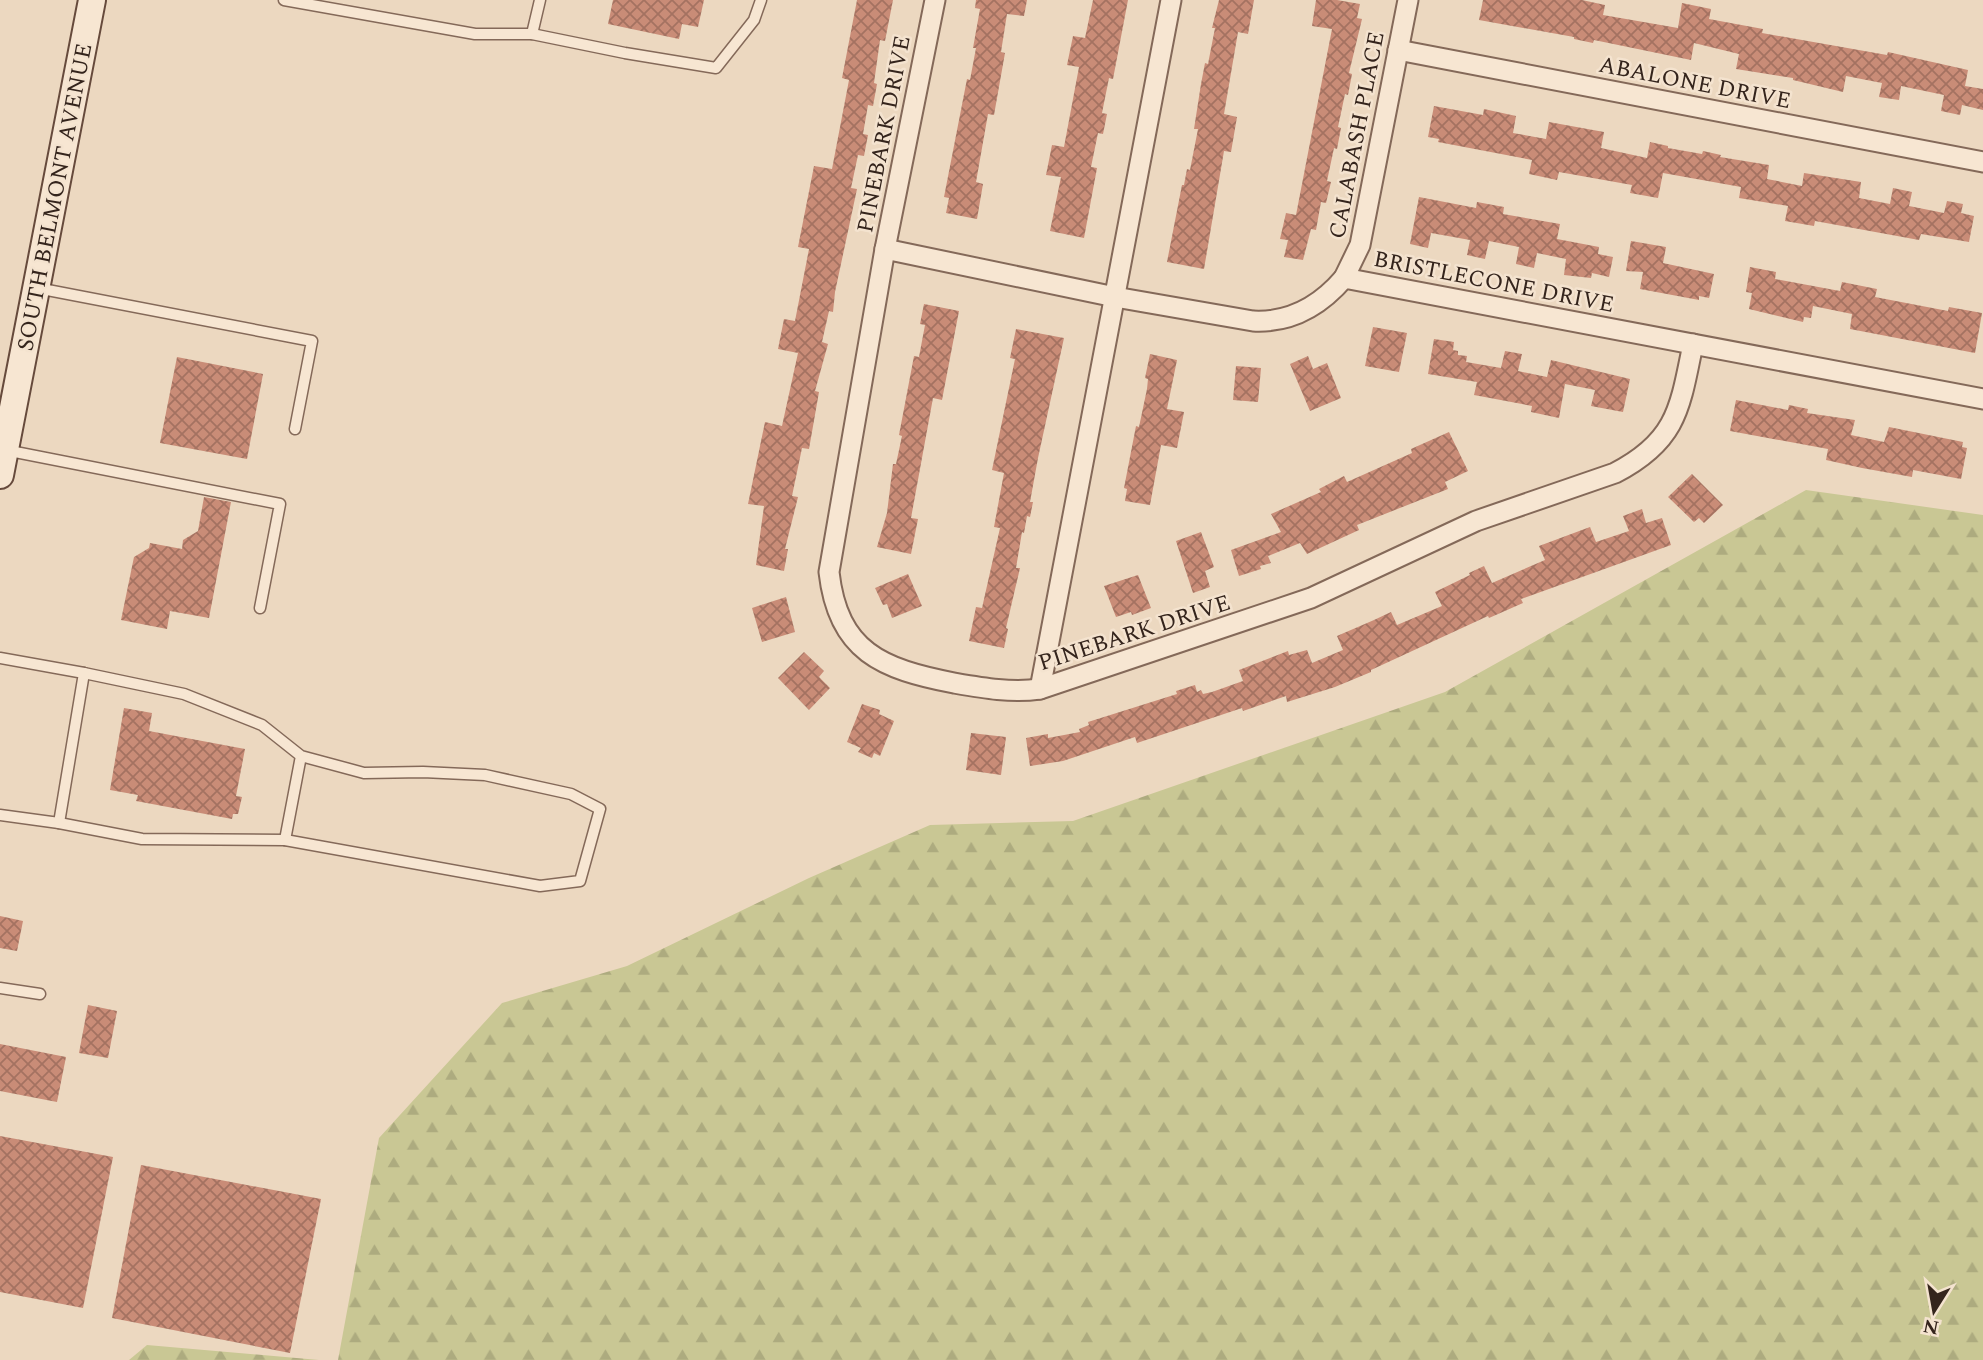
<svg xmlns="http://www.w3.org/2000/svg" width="1983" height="1360" font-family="Spectral,serif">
<defs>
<pattern id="forest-firs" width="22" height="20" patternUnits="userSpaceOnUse" patternTransform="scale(1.75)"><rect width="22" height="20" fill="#c9c794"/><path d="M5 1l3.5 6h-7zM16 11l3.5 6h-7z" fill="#adab7f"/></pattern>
<pattern id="building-cross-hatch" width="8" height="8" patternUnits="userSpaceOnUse" patternTransform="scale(1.75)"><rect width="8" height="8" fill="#c98c77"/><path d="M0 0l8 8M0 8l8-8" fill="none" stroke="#a47261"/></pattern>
</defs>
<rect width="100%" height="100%" fill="#ecd8c0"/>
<!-- forest -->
<g fill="url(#forest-firs)">
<path d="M 1806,490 L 1983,515 L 1983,1360 L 338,1360 L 379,1138 L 502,1003 L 627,966 L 809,878 L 930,825 L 1073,821 L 1445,692 Z"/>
<path d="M 147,1345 L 319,1360 L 129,1360 Z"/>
</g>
<!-- building -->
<g fill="url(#building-cross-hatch)">
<path d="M 613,0 L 704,0 L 698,27 L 682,24 L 679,39 L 608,24 Z"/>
<path d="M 857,0 L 893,0 L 885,41 L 880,40 L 874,83 L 877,84 L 873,106 L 868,105 L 863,134 L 868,135 L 864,156 L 858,155 L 851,188 L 857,189 L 835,292 L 833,312 L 829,311 L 822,342 L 828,344 L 815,391 L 819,392 L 809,449 L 802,448 L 792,496 L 798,497 L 785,549 L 788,549 L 784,571 L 756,565 L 764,506 L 748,504 L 765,422 L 782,426 L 798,353 L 778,349 L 784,319 L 795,321 L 809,249 L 798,247 L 814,166 L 832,169 L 849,80 L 842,78 Z"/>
<path d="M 976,0 L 1027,0 L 1024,16 L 1007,14 L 1001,52 L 1005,53 L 994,115 L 988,114 L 976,182 L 983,184 L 977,219 L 946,213 L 949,198 L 944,197 L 967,79 L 970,80 L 976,48 L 973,48 L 980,9 L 975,8 Z"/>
<path d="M 1093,0 L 1128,0 L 1113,79 L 1109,78 L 1102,113 L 1107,114 L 1103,134 L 1098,133 L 1091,167 L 1097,168 L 1084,238 L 1050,231 L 1061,177 L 1046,175 L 1052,145 L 1064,147 L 1079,67 L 1067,65 L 1073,36 L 1085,38 Z"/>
<path d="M 1219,0 L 1254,0 L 1248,34 L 1238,32 L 1224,114 L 1237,117 L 1231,152 L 1224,151 L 1204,269 L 1167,262 L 1182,185 L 1184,185 L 1187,169 L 1190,170 L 1198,129 L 1194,129 L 1201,84 L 1205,63 L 1208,64 L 1215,28 L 1212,28 Z"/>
<path d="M 1316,0 L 1337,0 L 1360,4 L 1357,18 L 1362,19 L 1349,73 L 1352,74 L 1348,95 L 1345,94 L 1338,127 L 1341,128 L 1337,149 L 1334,148 L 1327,181 L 1331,182 L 1326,203 L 1321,202 L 1316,230 L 1311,229 L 1303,260 L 1284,257 L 1288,240 L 1280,239 L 1286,213 L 1296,215 L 1332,29 L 1312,26 Z"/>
<path d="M 1483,0 L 1582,0 L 1605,5 L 1603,15 L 1678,28 L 1682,3 L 1711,9 L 1709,19 L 1763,29 L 1762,33 L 1887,55 L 1888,52 L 1968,70 L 1965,86 L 1983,89 L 1983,110 L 1962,105 L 1960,115 L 1941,111 L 1944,95 L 1901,86 L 1899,100 L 1879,97 L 1882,83 L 1846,76 L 1843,92 L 1793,80 L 1793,78 L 1736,69 L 1739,54 L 1694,43 L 1691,60 L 1594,40 L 1593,43 L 1574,39 L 1574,37 L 1479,20 Z"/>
<path d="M 1434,106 L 1483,115 L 1484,109 L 1516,116 L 1513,133 L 1546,139 L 1549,122 L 1604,132 L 1601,148 L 1647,158 L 1650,142 L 1668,146 L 1668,148 L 1702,154 L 1703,151 L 1721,155 L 1720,157 L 1769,165 L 1767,179 L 1802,186 L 1804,173 L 1861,182 L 1859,198 L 1890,204 L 1893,188 L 1912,192 L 1909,206 L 1944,213 L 1947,201 L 1963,204 L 1961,213 L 1974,216 L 1969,242 L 1921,234 L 1919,240 L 1815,221 L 1814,226 L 1785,221 L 1788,206 L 1739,198 L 1741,187 L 1663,173 L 1658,198 L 1630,193 L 1632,185 L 1559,172 L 1557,180 L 1529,174 L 1532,160 L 1438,142 L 1439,139 L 1428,137 Z"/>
<path d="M 1419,197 L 1476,208 L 1477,202 L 1504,207 L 1503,214 L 1560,224 L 1557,239 L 1599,247 L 1598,254 L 1613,257 L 1609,277 L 1592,273 L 1591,278 L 1564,275 L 1566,259 L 1537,253 L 1534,268 L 1516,264 L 1519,247 L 1489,241 L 1485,259 L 1467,255 L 1470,240 L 1431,233 L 1428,248 L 1410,244 Z"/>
<path d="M 1631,241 L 1666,247 L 1663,263 L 1714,274 L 1709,298 L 1699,296 L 1699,300 L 1640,289 L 1643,272 L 1626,271 Z"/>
<path d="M 1750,267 L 1776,272 L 1775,279 L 1840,291 L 1842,282 L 1877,289 L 1875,297 L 1948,311 L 1949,307 L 1982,313 L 1975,353 L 1850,329 L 1852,314 L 1813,306 L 1811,318 L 1804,317 L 1803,322 L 1749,309 L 1752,293 L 1746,292 Z"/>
<path d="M 924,304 L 959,311 L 942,400 L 933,398 L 911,518 L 918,519 L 911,554 L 877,547 L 887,513 L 893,464 L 896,464 L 902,436 L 899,435 L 914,356 L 919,357 L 925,325 L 920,324 Z"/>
<path d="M 1373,327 L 1407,333 L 1399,372 L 1365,366 Z"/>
<path d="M 1016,329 L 1064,338 L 1038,458 L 1030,502 L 1033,502 L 1030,517 L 1027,516 L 1024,533 L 1022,532 L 1016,568 L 1020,568 L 1006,628 L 1008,629 L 1004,648 L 969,641 L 976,607 L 982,608 L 1000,528 L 994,527 L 1004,473 L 992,470 L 1015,359 L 1010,358 Z"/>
<path d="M 1434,339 L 1454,342 L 1453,350 L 1458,351 L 1458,355 L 1467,356 L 1466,362 L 1501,368 L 1505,351 L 1522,354 L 1518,371 L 1547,377 L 1551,360 L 1630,379 L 1623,412 L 1591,406 L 1595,390 L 1565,384 L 1559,418 L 1531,412 L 1532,406 L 1474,395 L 1477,382 L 1428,374 Z"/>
<path d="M 1150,354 L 1177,360 L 1167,409 L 1184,412 L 1177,448 L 1161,445 L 1150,505 L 1125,501 L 1127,489 L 1124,488 L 1136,426 L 1139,427 L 1147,389 L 1148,379 L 1145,378 Z"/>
<path d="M 1308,356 L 1313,369 L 1327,363 L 1341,398 L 1310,411 L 1290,364 Z"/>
<path d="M 177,357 L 263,374 L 247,459 L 160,443 Z"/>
<path d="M 1236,366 L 1261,368 L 1258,402 L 1233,400 Z"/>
<path d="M 1736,400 L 1788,410 L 1789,405 L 1808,409 L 1807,413 L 1855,420 L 1851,435 L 1884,442 L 1889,427 L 1963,442 L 1962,447 L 1967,448 L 1961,479 L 1913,470 L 1912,477 L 1862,468 L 1826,460 L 1828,449 L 1730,431 Z"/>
<path d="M 1449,432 L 1468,471 L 1445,482 L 1448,489 L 1357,525 L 1359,530 L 1307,554 L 1300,543 L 1268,556 L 1271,563 L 1260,566 L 1261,569 L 1239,576 L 1231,550 L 1281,532 L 1271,514 L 1321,492 L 1319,489 L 1344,476 L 1347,482 L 1412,453 L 1411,449 Z"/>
<path d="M 1692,474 L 1723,505 L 1704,523 L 1699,518 L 1694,522 L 1668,497 Z"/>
<path d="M 204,497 L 231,502 L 209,618 L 170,611 L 167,629 L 121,620 L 134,557 L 149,548 L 150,543 L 182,549 L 183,540 L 198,531 Z"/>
<path d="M 1642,509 L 1646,523 L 1662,518 L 1671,545 L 1521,599 L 1523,603 L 1489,618 L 1488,616 L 1371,670 L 1371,672 L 1335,687 L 1287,702 L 1286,696 L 1243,711 L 1242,708 L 1137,743 L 1135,737 L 1063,761 L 1030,766 L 1026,738 L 1048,734 L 1048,738 L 1080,732 L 1079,729 L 1089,725 L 1088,722 L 1177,694 L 1176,691 L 1195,685 L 1197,692 L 1201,690 L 1203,694 L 1212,692 L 1243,681 L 1239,670 L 1288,651 L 1289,655 L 1307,650 L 1312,663 L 1343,650 L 1337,636 L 1374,620 L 1391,612 L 1397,625 L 1442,606 L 1435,592 L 1470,575 L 1469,573 L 1484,566 L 1492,583 L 1545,560 L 1539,546 L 1590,527 L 1596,542 L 1629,531 L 1623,516 Z"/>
<path d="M 1201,532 L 1214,567 L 1205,571 L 1210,587 L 1193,593 L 1176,541 Z"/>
<path d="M 908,574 L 922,606 L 892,618 L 887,604 L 883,605 L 875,588 Z"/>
<path d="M 1138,575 L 1151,608 L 1132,615 L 1131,612 L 1116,617 L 1104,586 Z"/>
<path d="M 786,597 L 795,632 L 762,642 L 752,608 Z"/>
<path d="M 804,652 L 824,671 L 819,677 L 830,688 L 809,710 L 778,678 Z"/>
<path d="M 862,704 L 880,710 L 879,714 L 894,721 L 880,756 L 874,753 L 872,758 L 858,752 L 861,748 L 847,742 Z"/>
<path d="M 124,708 L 152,713 L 149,731 L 245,749 L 236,796 L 242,797 L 238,814 L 233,814 L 232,819 L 136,801 L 138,795 L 110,790 Z"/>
<path d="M 971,733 L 1006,737 L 1001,775 L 966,770 Z"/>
<path d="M 0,916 L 23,921 L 17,951 L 0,948 Z"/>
<path d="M 88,1005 L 117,1011 L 108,1058 L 79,1053 Z"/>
<path d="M 0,1044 L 66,1057 L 57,1102 L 0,1091 Z"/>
<path d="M 0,1136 L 113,1157 L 83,1308 L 0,1292 Z"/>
<path d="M 141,1165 L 321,1199 L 290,1353 L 112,1318 Z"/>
</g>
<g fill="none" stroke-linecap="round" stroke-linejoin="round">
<!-- lane casing -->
<g stroke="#846959" stroke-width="13">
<g id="lane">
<path d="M 284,0 L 475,34 L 532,34 L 625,53 L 716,68 L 754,20 L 761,0"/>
<path d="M 532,34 L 540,0"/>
<path d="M 37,288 L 312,341 L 295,429"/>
<path d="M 5,450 L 280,504 L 260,608"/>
<path d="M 0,658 L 84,673 L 59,823 L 0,815"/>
<path d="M 84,673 L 184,694 L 262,725 L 301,756 L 285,840 L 540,886 L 580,881 L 600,809 L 571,794 L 485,775 L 423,772 L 364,773 L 301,756"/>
<path d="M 59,823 L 142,839 L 285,840"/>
<path d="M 0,988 L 40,994"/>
</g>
</g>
<!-- street casing -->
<g stroke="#846959" stroke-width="23">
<g id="street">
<path d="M 935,0 L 885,249 L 829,572 C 838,652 882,669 954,683 C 983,688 1011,693 1040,689 L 1311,598 L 1476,521 L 1615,473 C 1677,441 1680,408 1693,344"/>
<path d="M 1398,50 L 1983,162"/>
<path d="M 885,249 L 1115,297 L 1253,321 C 1291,323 1320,306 1344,278 L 1983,399"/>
<path d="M 1344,278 L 1360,245 L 1408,0"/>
<path d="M 1040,689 L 1171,0"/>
</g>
</g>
<!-- secondary casing -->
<g stroke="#664a3c" stroke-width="30">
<path id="secondary" d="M 0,475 L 92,0"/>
</g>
<!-- lane -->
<use href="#lane" stroke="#f7e6d2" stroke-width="10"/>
<!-- street -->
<use href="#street" stroke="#f7e6d2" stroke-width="19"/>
<!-- secondary -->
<use href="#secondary" stroke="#f7e6d2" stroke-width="26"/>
</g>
<g text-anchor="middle" stroke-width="5" stroke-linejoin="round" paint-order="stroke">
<!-- street labels -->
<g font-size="23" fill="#34241c" stroke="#f4e3cf">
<text transform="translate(1695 82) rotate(11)" y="8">ABALONE DRIVE</text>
<text transform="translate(883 134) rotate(-79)" y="8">PINEBARK DRIVE</text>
<text transform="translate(1356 135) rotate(-79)" y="8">CALABASH PLACE</text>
<text transform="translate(54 197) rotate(-79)" y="8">SOUTH BELMONT AVENUE</text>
<text transform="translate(1494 281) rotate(11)" y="8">BRISTLECONE DRIVE</text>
<text transform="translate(1134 632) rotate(-18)" y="8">PINEBARK DRIVE</text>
</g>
</g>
<!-- north arrow -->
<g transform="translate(1934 1311) rotate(191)" stroke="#f4e3cf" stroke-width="5" paint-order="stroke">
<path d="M0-5L12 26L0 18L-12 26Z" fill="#34241c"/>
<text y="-10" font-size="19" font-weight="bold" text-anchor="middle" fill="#34241c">N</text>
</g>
</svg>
